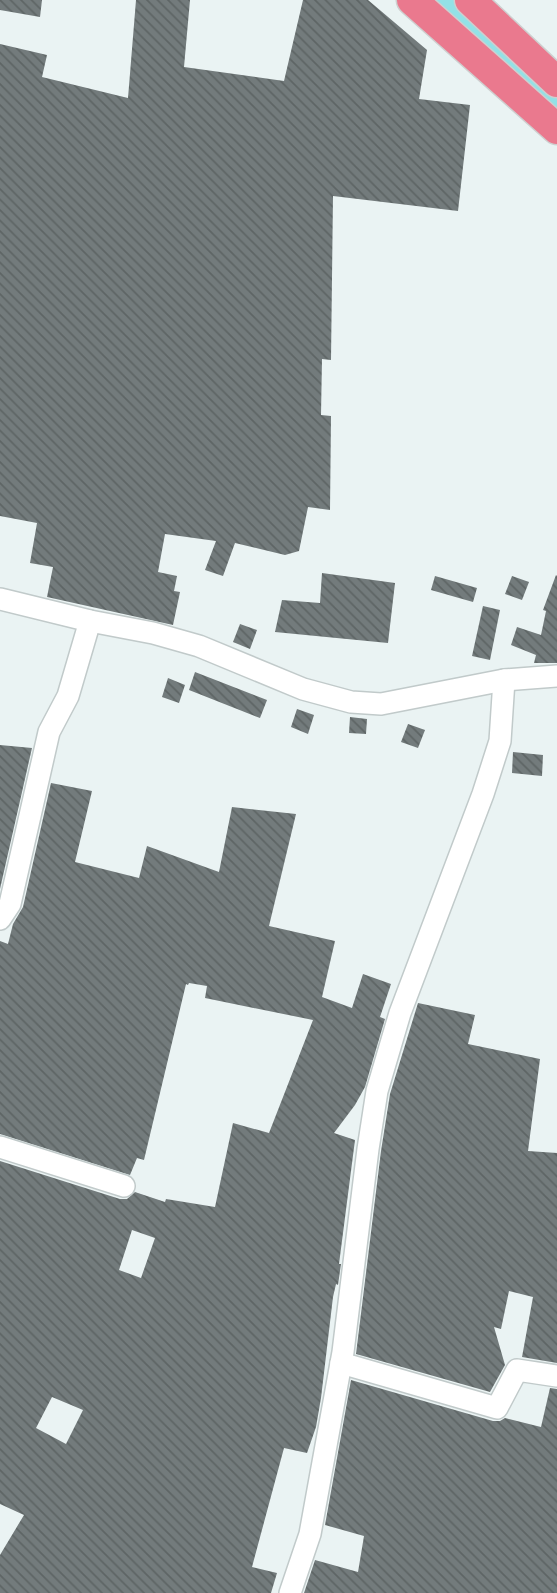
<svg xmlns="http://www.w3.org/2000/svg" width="557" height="1593" font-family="'IBM Plex Serif',serif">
<defs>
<pattern id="grass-tufts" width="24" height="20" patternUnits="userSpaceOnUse" patternTransform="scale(1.75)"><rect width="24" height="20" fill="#93e1e6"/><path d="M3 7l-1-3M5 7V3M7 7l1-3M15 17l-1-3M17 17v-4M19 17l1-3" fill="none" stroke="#7ec1c5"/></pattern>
<pattern id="building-back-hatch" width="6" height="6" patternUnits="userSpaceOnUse" patternTransform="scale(1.75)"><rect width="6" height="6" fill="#737b7c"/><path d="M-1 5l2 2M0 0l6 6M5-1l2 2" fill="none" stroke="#5e6565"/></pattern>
</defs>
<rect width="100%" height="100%" fill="#eaf3f3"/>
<!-- grass -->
<path fill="url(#grass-tufts)" d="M 427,0 L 455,0 L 557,93 L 557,116 Z"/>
<!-- building -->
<g fill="url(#building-back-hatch)" fill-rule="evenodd">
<path d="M 0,0 L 42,0 L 40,17 L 0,10 Z"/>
<path d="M 136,0 L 190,0 L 184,67 L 284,81 L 303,0 L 368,0 L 427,50 L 419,99 L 470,105 L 458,211 L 333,196 L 331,360 L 322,359 L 321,415 L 331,416 L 330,510 L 308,507 L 299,551 L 285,555 L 235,543 L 223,576 L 205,570 L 216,541 L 165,534 L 158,572 L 177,576 L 174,591 L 180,592 L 173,625 L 47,597 L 53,567 L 30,563 L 37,523 L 0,516 L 0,44 L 47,55 L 42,77 L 128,98 Z"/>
<path d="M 322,573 L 395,583 L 388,643 L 275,632 L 282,600 L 320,603 Z"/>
<path d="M 556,575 L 557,576 L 557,663 L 534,663 L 536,655 L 511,645 L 517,627 L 541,635 L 546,611 L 543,610 Z"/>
<path d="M 435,576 L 477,588 L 473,602 L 431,590 Z"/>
<path d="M 512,576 L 529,582 L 522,600 L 505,594 Z"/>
<path d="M 483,606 L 500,610 L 490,660 L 472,656 Z"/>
<path d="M 240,624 L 257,630 L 250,649 L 233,642 Z"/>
<path d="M 195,672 L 267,700 L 260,718 L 189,690 Z"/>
<path d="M 168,678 L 185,685 L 179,703 L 162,697 Z"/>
<path d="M 297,709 L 314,715 L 308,734 L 291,727 Z"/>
<path d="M 350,717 L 367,719 L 366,734 L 349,733 Z"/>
<path d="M 408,724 L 425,730 L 418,748 L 401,742 Z"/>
<path d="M 0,745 L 32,748 L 0,889 Z"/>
<path d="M 513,752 L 543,755 L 542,776 L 512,773 Z"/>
<path d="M 51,783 L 92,791 L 75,862 L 139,878 L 147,846 L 219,872 L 232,807 L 296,814 L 269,926 L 335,941 L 322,997 L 352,1008 L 363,974 L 391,984 L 380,1017 L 385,1019 L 365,1087 L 355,1105 L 334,1133 L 355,1140 L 339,1264 L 341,1264 L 338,1285 L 336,1284 L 333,1297 L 321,1398 L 316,1427 L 307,1453 L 284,1448 L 252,1567 L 277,1573 L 271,1593 L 0,1593 L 0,1555 L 24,1515 L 0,1504 L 0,1161 L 120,1199 L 127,1199 L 135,1192 L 165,1202 L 166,1199 L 215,1207 L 233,1123 L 269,1133 L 313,1020 L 205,998 L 207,986 L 189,983 L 188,985 L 186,984 L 144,1160 L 137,1158 L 130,1175 L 0,1134 L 0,941 L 8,944 L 13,924 L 23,907 ZM 132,1230 L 155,1238 L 141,1278 L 119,1270 ZM 52,1397 L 83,1410 L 66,1444 L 36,1428 Z"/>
<path d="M 418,1003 L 475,1015 L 468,1044 L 540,1059 L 528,1151 L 557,1153 L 557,1363 L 522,1357 L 533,1297 L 509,1291 L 501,1329 L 494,1327 L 505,1365 L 490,1392 L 356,1354 L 381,1151 L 390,1094 Z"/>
<path d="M 351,1380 L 493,1421 L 500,1421 L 505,1418 L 541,1427 L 550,1388 L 557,1389 L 557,1593 L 304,1593 L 315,1560 L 358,1572 L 364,1536 L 325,1525 Z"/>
</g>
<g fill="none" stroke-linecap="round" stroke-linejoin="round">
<!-- minor casing -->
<g stroke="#c1caca" stroke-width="24">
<g id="minor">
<path d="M 0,599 L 90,621 L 153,633 L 199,646 L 303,689 L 351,702 L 381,704 L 504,680 L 557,676"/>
<path d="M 0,919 L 10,904 L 49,732 L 68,696 L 90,621"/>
<path d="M 0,1147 L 124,1186"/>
<path d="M 341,1363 L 497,1408 L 517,1370 L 557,1376"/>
<path d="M 290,1593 L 310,1534 L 343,1352 L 368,1149 L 377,1091 L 400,1013 L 483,794 L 500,741 L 504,680"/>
</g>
</g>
<!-- highway casing -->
<g stroke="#cecfcf" stroke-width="33">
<g id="highway">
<path d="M 412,0 L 557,129"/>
<path d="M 470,0 L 557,82"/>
</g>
</g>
<!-- minor -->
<use href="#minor" stroke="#fff" stroke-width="21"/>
<!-- highway -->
<use href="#highway" stroke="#ea798e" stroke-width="30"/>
</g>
</svg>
